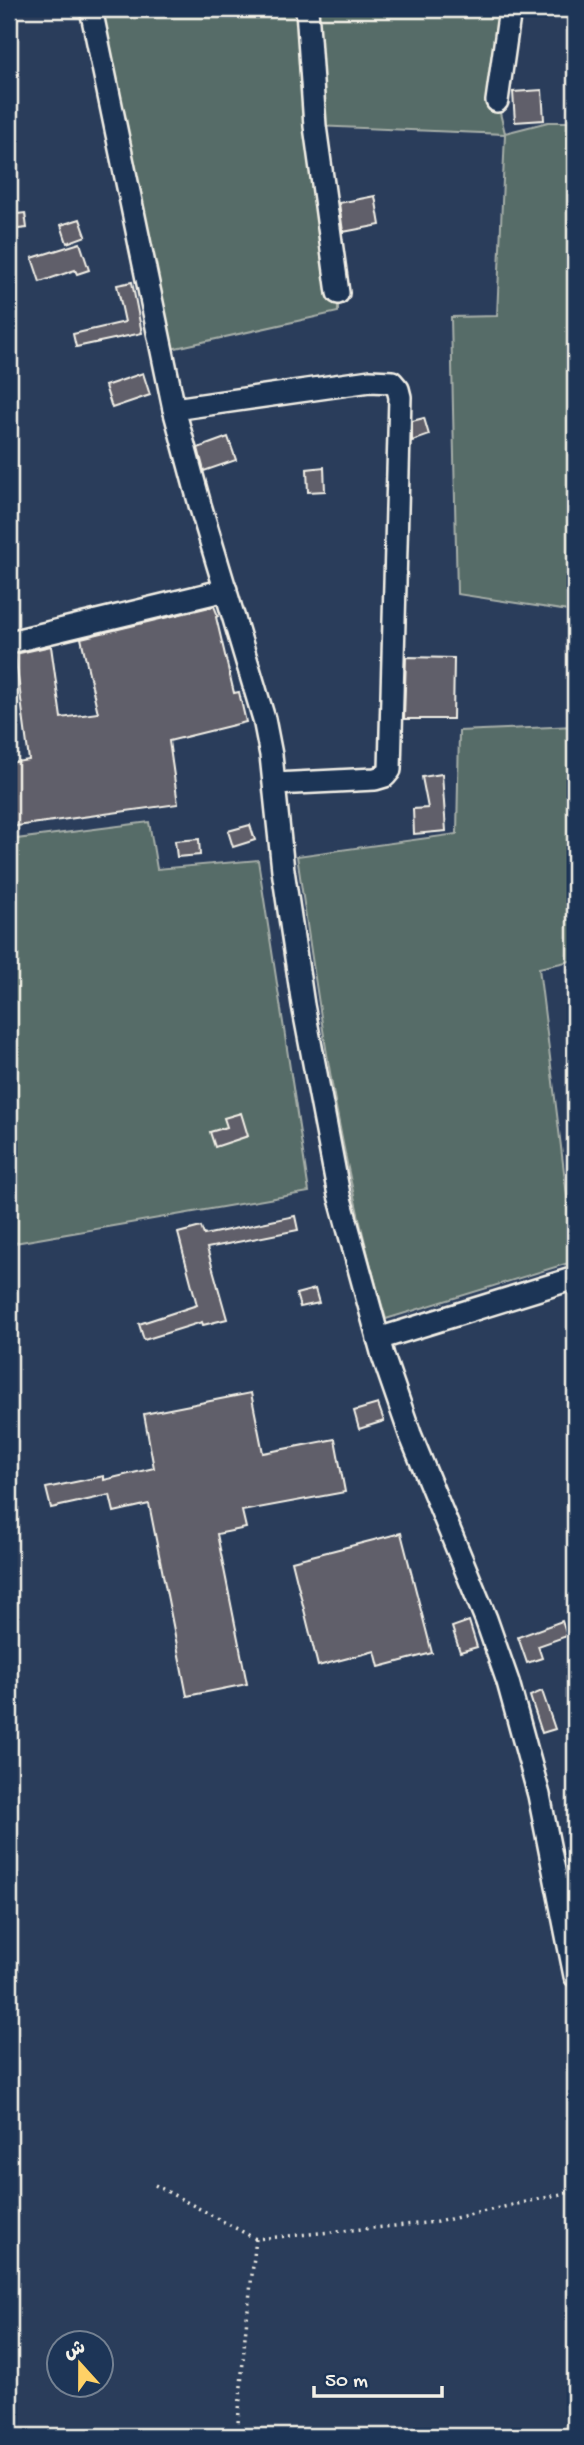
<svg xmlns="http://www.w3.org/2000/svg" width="584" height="2445" font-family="'Gochi Hand','Playpen Sans Arabic',sans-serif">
<rect width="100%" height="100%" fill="#2a3d5b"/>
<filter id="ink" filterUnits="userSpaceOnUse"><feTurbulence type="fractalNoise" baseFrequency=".0143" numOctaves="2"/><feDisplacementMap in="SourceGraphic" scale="14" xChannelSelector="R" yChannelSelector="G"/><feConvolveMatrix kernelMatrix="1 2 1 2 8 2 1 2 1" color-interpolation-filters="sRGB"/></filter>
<g filter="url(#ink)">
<!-- green -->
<g fill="#576c67" stroke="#a6aea8" stroke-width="2">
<path d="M 91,9 L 509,9 L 497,101 L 505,133 L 548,122 L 575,122 L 575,612 L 457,594 L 451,317 L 497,316 L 505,134 L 315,126 L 338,293 L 338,312 L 162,351 Z"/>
<path d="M 575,726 L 575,960 L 539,968 L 575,1261 L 386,1319 C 340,1168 320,1012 297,856 L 457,834 L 459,731 Z"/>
<path d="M 149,822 L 157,869 L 258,860 L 309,1192 L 9,1244 L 9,840 Z"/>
</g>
<!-- building -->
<g fill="#605f6a" stroke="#f4f1e8" stroke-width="2">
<path d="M 542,90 L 544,120 L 515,122 L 513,92 Z"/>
<path d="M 375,196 L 380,225 L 343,232 L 339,203 Z"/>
<path d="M 25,213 L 27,228 L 9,230 L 9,215 Z"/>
<path d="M 80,219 L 86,236 L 67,243 L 61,225 Z"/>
<path d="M 80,243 L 89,270 L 77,274 L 75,270 L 40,282 L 32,258 Z"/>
<path d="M 132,282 L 142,333 L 76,347 L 73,334 L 125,322 L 117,285 Z"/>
<path d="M 143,373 L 150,395 L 112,408 L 105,386 Z"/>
<path d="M 424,418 L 429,435 L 412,441 L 412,421 Z"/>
<path d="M 228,437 L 236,460 L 204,471 L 198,448 Z"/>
<path d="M 324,467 L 325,491 L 308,492 L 307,469 Z"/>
<path d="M 214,606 L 218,616 L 216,617 L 234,693 L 239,692 L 246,722 L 169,741 L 178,804 L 9,827 L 9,763 L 29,760 L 15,654 L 51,646 L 61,718 L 98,713 L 81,638 Z"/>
<path d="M 406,657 L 454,658 L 453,719 L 404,719 Z"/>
<path d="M 442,774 L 446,831 L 414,834 L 413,809 L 428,808 L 422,777 Z"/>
<path d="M 250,825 L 255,840 L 233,847 L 228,831 Z"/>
<path d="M 199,839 L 200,855 L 177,857 L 175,841 Z"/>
<path d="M 241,1113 L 248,1136 L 215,1147 L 210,1132 L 227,1127 L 224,1118 Z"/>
<path d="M 295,1216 L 298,1230 L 207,1248 L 227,1319 L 203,1325 L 202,1322 L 144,1340 L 139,1324 L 197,1305 L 178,1233 L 201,1227 L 204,1235 Z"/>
<path d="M 315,1289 L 319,1303 L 300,1307 L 296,1294 Z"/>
<path d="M 251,1393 L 263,1453 L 335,1439 L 345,1492 L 242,1511 L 246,1528 L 217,1534 L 247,1684 L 187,1696 L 149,1504 L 114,1512 L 110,1495 L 51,1508 L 46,1488 L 104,1476 L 104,1480 L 154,1468 L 144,1414 Z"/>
<path d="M 378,1404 L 384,1421 L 359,1429 L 354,1411 Z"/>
<path d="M 401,1533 L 432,1653 L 379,1667 L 375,1651 L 318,1666 L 292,1561 Z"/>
<path d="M 469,1621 L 477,1647 L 460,1652 L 452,1627 Z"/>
<path d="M 562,1621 L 567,1636 L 538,1646 L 542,1658 L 527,1663 L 518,1637 Z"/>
<path d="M 542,1691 L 555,1729 L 542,1733 L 530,1696 Z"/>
</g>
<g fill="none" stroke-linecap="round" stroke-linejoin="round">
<!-- minor casing -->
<g stroke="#f4f1e8" stroke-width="26">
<g id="minor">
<path d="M 91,9 L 174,409 L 200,505 L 264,719 L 271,755 L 283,870 L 303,1005 L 339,1195 L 383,1356 L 410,1434 L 486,1619 L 508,1682 L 539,1795 L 575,1976"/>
<path d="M 307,9 L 315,126 L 338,293"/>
<path d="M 497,101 L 510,9"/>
<path d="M 174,409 L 370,381 L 392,382 L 398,389 L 400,397 L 390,770 L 385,776 L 375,779 L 275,784"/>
<path d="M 10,642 L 226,590"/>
<path d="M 378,1339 L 575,1278"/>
</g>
</g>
<!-- path -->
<g stroke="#f4f1e8" stroke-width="3.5" stroke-dasharray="2 5" stroke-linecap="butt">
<path d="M 155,2185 L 256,2239"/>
<path d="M 237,2436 L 245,2336 L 256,2239 L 437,2222 L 575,2191"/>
</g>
<!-- minor -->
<use href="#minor" stroke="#1d3557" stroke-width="21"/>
</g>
</g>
<!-- margin -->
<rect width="584" height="2445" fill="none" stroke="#1d3557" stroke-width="35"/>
<rect x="18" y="18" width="549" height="2410" fill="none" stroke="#f4f1e8" stroke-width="2.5" filter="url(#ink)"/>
<!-- north arrow -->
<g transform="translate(80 2364) rotate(339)"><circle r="33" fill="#1d3557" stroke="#738091" stroke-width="2"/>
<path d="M0-5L12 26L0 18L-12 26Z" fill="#ffd166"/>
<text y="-10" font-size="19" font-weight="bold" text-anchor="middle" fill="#f4f1e8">ش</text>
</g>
<!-- scale -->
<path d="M314 2386v10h128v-10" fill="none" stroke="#f4f1e8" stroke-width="3.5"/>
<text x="325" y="2386" font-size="21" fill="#f4f1e8" stroke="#1d3557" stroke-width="5" paint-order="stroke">50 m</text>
</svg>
